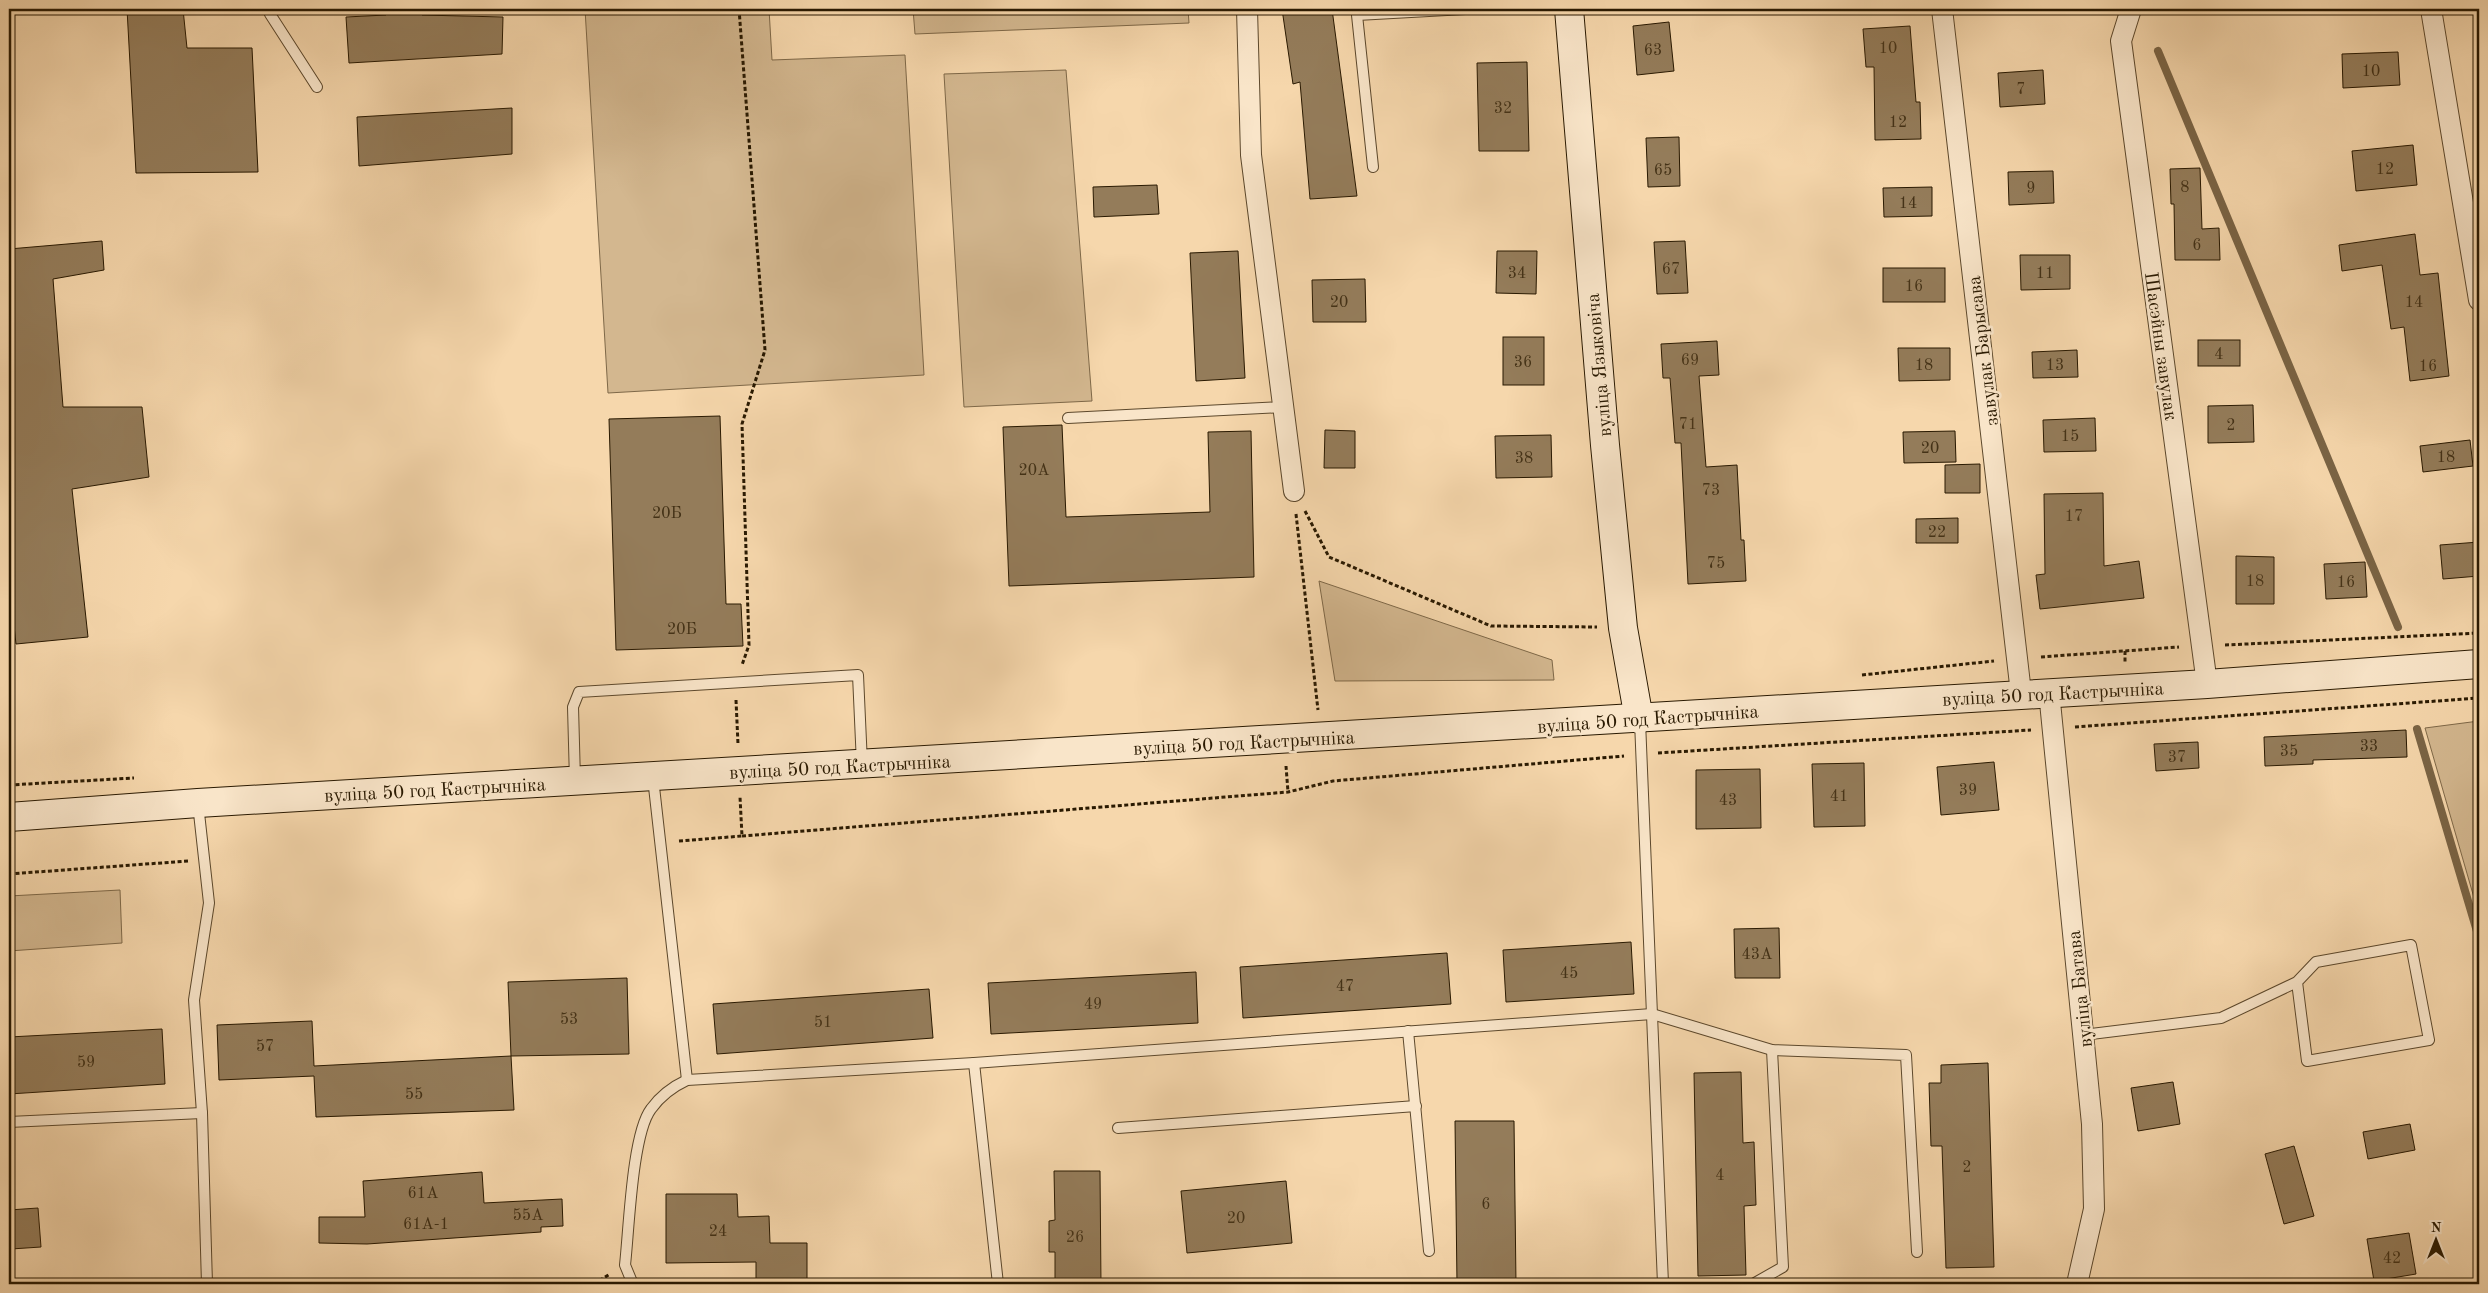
<svg xmlns="http://www.w3.org/2000/svg" width="2488" height="1293" font-family="'Old Standard TT',serif">
<rect width="100%" height="100%" fill="#f6d7ac"/>
<filter id="stains"><feTurbulence type="fractalNoise" baseFrequency=".004" numOctaves="4"/><feColorMatrix values="0 0 0 0 .2 0 0 0 0 .09 0 0 0 0 .02 0 0 0 .5 -.17"/></filter>
<radialGradient id="worn" r=".72"><stop offset=".6" stop-color="#630" stop-opacity="0"/><stop offset="1" stop-color="#630" stop-opacity=".3"/></radialGradient>
<!-- green -->
<g fill="#d3b78f" stroke="#7e6848">
<path d="M 585,9 L 769,9 L 772,60 L 905,55 L 924,375 L 608,393 Z"/>
<path d="M 913,9 L 1188,9 L 1189,23 L 915,34 Z"/>
<path d="M 1066,70 L 1092,401 L 964,407 L 944,74 Z"/>
<path d="M 1319,581 L 1552,660 L 1554,680 L 1335,681 Z"/>
<path d="M 2479,721 L 2479,915 L 2425,728 Z"/>
<path d="M 120,890 L 122,943 L 9,951 L 9,896 Z"/>
</g>
<g fill="none" stroke-linecap="round" stroke-linejoin="round">
<!-- stream -->
<g stroke="#7a6445" stroke-width="8">
<path d="M 2158,51 L 2398,627"/>
<path d="M 2417,729 L 2479,938"/>
</g>
</g>
<!-- building -->
<g fill="#947c5a" stroke="#291901">
<path d="M 127,9 L 183,9 L 187,48 L 252,48 L 258,172 L 136,173 Z"/>
<path d="M 386,9 L 421,9 L 422,15 L 503,17 L 502,54 L 349,63 L 346,17 L 386,15 Z"/>
<path d="M 1282,9 L 1332,9 L 1357,196 L 1310,199 L 1300,82 L 1293,84 Z"/>
<path d="M 1669,22 L 1674,71 L 1637,75 L 1633,26 Z"/>
<path d="M 1910,26 L 1916,102 L 1920,102 L 1921,139 L 1875,140 L 1874,67 L 1866,67 L 1863,29 Z"/>
<path d="M 2398,52 L 2400,85 L 2343,88 L 2342,54 Z"/>
<path d="M 1527,62 L 1529,151 L 1479,151 L 1477,63 Z"/>
<path d="M 2043,70 L 2045,104 L 2000,107 L 1998,73 Z"/>
<path d="M 512,108 L 512,154 L 359,166 L 357,117 Z"/>
<path d="M 1679,137 L 1680,186 L 1648,187 L 1646,138 Z"/>
<path d="M 2413,145 L 2417,185 L 2356,191 L 2352,151 Z"/>
<path d="M 2200,168 L 2202,229 L 2219,228 L 2220,260 L 2175,260 L 2174,204 L 2171,204 L 2170,169 Z"/>
<path d="M 2053,171 L 2054,203 L 2009,205 L 2008,172 Z"/>
<path d="M 1157,185 L 1159,214 L 1094,217 L 1093,187 Z"/>
<path d="M 1932,187 L 1932,216 L 1884,217 L 1883,188 Z"/>
<path d="M 2415,234 L 2420,275 L 2438,273 L 2449,376 L 2410,381 L 2404,327 L 2391,329 L 2382,265 L 2342,271 L 2339,245 Z"/>
<path d="M 102,241 L 104,270 L 53,279 L 63,407 L 142,407 L 149,477 L 72,489 L 88,637 L 16,644 L 9,581 L 9,249 Z"/>
<path d="M 1685,241 L 1688,293 L 1657,294 L 1654,242 Z"/>
<path d="M 1238,251 L 1245,378 L 1196,381 L 1190,253 Z"/>
<path d="M 1497,251 L 1537,251 L 1536,294 L 1496,293 Z"/>
<path d="M 2020,255 L 2070,255 L 2070,289 L 2021,290 Z"/>
<rect x="1883" y="268" width="62" height="34"/>
<path d="M 1365,279 L 1366,322 L 1313,322 L 1312,280 Z"/>
<rect x="1503" y="337" width="41" height="48"/>
<rect x="2198" y="340" width="42" height="26"/>
<path d="M 1717,341 L 1719,375 L 1699,376 L 1706,467 L 1737,465 L 1741,540 L 1744,540 L 1746,581 L 1688,584 L 1681,443 L 1675,443 L 1670,378 L 1663,378 L 1661,344 Z"/>
<path d="M 1898,348 L 1950,348 L 1950,380 L 1899,381 Z"/>
<path d="M 2077,350 L 2078,377 L 2033,378 L 2032,352 Z"/>
<path d="M 2253,405 L 2254,442 L 2208,443 L 2208,406 Z"/>
<path d="M 720,416 L 726,604 L 741,604 L 743,646 L 616,650 L 609,419 Z"/>
<path d="M 2095,418 L 2096,451 L 2044,452 L 2043,420 Z"/>
<path d="M 1062,425 L 1066,517 L 1210,512 L 1208,432 L 1251,431 L 1254,577 L 1009,586 L 1003,427 Z"/>
<path d="M 1325,430 L 1355,431 L 1355,468 L 1324,468 Z"/>
<path d="M 1955,431 L 1956,462 L 1904,463 L 1903,432 Z"/>
<path d="M 1551,435 L 1552,477 L 1496,478 L 1495,436 Z"/>
<path d="M 2470,440 L 2473,466 L 2423,472 L 2420,446 Z"/>
<path d="M 1980,464 L 1980,493 L 1945,493 L 1945,465 Z"/>
<path d="M 2103,493 L 2104,566 L 2139,561 L 2144,598 L 2040,609 L 2036,575 L 2045,574 L 2044,494 Z"/>
<path d="M 1958,518 L 1958,543 L 1916,543 L 1916,519 Z"/>
<path d="M 2479,542 L 2479,576 L 2443,579 L 2440,545 Z"/>
<path d="M 2236,556 L 2274,557 L 2274,604 L 2236,604 Z"/>
<path d="M 2365,562 L 2367,597 L 2326,599 L 2324,564 Z"/>
<path d="M 2406,730 L 2407,757 L 2313,760 L 2313,764 L 2265,766 L 2264,737 Z"/>
<path d="M 2198,742 L 2199,768 L 2156,771 L 2154,744 Z"/>
<path d="M 1994,762 L 1999,810 L 1941,815 L 1937,767 Z"/>
<path d="M 1864,763 L 1865,826 L 1814,827 L 1812,764 Z"/>
<path d="M 1760,769 L 1761,828 L 1696,829 L 1696,770 Z"/>
<path d="M 1779,928 L 1780,978 L 1735,978 L 1734,929 Z"/>
<path d="M 1631,942 L 1634,994 L 1506,1002 L 1503,950 Z"/>
<path d="M 1447,953 L 1451,1004 L 1243,1018 L 1240,967 Z"/>
<path d="M 1196,972 L 1198,1023 L 991,1034 L 988,983 Z"/>
<path d="M 627,978 L 629,1054 L 511,1056 L 508,982 Z"/>
<path d="M 929,989 L 933,1038 L 717,1054 L 713,1004 Z"/>
<path d="M 312,1021 L 314,1066 L 511,1056 L 514,1110 L 316,1117 L 314,1076 L 219,1080 L 217,1025 Z"/>
<path d="M 162,1029 L 165,1084 L 9,1094 L 9,1037 Z"/>
<path d="M 1988,1063 L 1994,1267 L 1946,1268 L 1942,1146 L 1931,1146 L 1929,1083 L 1941,1083 L 1941,1065 Z"/>
<path d="M 1741,1072 L 1743,1143 L 1754,1142 L 1756,1205 L 1744,1206 L 1746,1275 L 1698,1276 L 1694,1073 Z"/>
<path d="M 2173,1082 L 2180,1124 L 2138,1131 L 2131,1088 Z"/>
<path d="M 1455,1121 L 1514,1121 L 1516,1284 L 1457,1284 Z"/>
<path d="M 2410,1124 L 2415,1150 L 2368,1159 L 2363,1132 Z"/>
<path d="M 2294,1146 L 2314,1216 L 2284,1224 L 2265,1154 Z"/>
<path d="M 1054,1171 L 1100,1171 L 1101,1284 L 1055,1284 L 1055,1252 L 1049,1252 L 1049,1221 L 1055,1220 Z"/>
<path d="M 482,1172 L 484,1203 L 562,1199 L 563,1226 L 541,1227 L 541,1232 L 367,1244 L 319,1243 L 319,1217 L 365,1217 L 363,1181 Z"/>
<path d="M 1286,1181 L 1292,1243 L 1187,1253 L 1181,1191 Z"/>
<path d="M 666,1194 L 737,1194 L 738,1217 L 769,1216 L 770,1243 L 807,1243 L 807,1284 L 756,1284 L 756,1262 L 666,1263 Z"/>
<path d="M 38,1208 L 41,1247 L 11,1249 L 9,1210 Z"/>
<path d="M 2409,1233 L 2416,1274 L 2374,1281 L 2367,1239 Z"/>
</g>
<g fill="none" stroke-linecap="round" stroke-linejoin="round">
<!-- lane casing -->
<g stroke="#5c482c" stroke-width="12">
<g id="lane">
<path d="M 274,9 L 270,14 L 317,87"/>
<path d="M 1373,167 L 1357,15 L 1465,9"/>
<path d="M 1068,418 L 1283,407"/>
<path d="M 1640,721 L 1663,1284"/>
<path d="M 653,778 L 687,1080"/>
<path d="M 575,780 L 573,707 L 579,692 L 858,675 L 862,764"/>
<path d="M 198,804 L 209,903 L 194,1000 L 202,1113 L 207,1284"/>
<path d="M 1408,1031 L 1429,1251"/>
<path d="M 2083,1035 L 2221,1018 L 2297,982 L 2316,962 L 2411,945 L 2429,1040 L 2307,1061 L 2297,982"/>
<path d="M 974,1063 L 998,1284"/>
<path d="M 9,1122 L 202,1113"/>
<path d="M 1118,1128 L 1416,1106"/>
<path d="M 636,1284 L 632,1282 L 625,1265 C 629,1230 632,1134 651,1109 C 661,1095 672,1087 687,1080 L 974,1063 L 1652,1014 L 1772,1050 L 1906,1055 L 1917,1252"/>
<path d="M 1753,1284 L 1783,1267 L 1772,1050"/>
</g>
</g>
<!-- street casing -->
<g stroke="#5c482c" stroke-width="22">
<g id="street">
<path d="M 1247,9 L 1251,155 L 1294,491"/>
<path d="M 1942,9 L 2021,693"/>
<path d="M 2131,9 L 2121,41 L 2207,684"/>
<path d="M 2431,9 L 2479,300"/>
<path d="M 2049,692 L 2092,1124 L 2094,1209 L 2077,1284"/>
</g>
</g>
<!-- secondary casing -->
<g stroke="#291901" stroke-width="30">
<g id="secondary">
<path d="M 1569,9 L 1605,445 L 1623,628 L 1639,719"/>
<path d="M 9,817 L 198,803 L 2207,684 L 2479,664"/>
</g>
</g>
<!-- path -->
<g stroke="#291901" stroke-width="3" stroke-dasharray="4 2.5" stroke-linecap="butt">
<path d="M 739,9 L 765,350 L 742,424 L 749,645 L 742,665"/>
<path d="M 1305,511 L 1329,557 L 1491,626 L 1597,627"/>
<path d="M 1296,514 L 1318,710"/>
<path d="M 2225,645 L 2479,633"/>
<path d="M 2125,651 L 2125,663"/>
<path d="M 2041,657 L 2179,647"/>
<path d="M 1862,675 L 1994,661"/>
<path d="M 736,700 L 738,744"/>
<path d="M 2075,727 L 2479,698"/>
<path d="M 1658,753 L 2031,730"/>
<path d="M 1286,766 L 1288,792"/>
<path d="M 9,785 L 134,778"/>
<path d="M 742,836 L 1288,792 L 1333,781 L 1624,756"/>
<path d="M 679,841 L 742,836 L 740,797"/>
<path d="M 9,874 L 188,861"/>
<path d="M 594,1284 L 610,1274"/>
</g>
<!-- lane -->
<use href="#lane" stroke="#f9e5c9" stroke-width="10"/>
<!-- street -->
<use href="#street" stroke="#f9e5c9" stroke-width="20"/>
<!-- secondary -->
<use href="#secondary" stroke="#f9e5c9" stroke-width="28"/>
</g>
<g text-anchor="middle" stroke-width="5" stroke-linejoin="round" paint-order="stroke">
<!-- number labels -->
<g font-size="16" fill="#443217">
<text x="1888" y="53">10</text>
<text x="1653" y="55">63</text>
<text x="2371" y="76">10</text>
<text x="2021" y="94">7</text>
<text x="1503" y="113">32</text>
<text x="1898" y="127">12</text>
<text x="2385" y="174">12</text>
<text x="1663" y="175">65</text>
<text x="2185" y="192">8</text>
<text x="2031" y="193">9</text>
<text x="1908" y="208">14</text>
<text x="2197" y="250">6</text>
<text x="1671" y="274">67</text>
<text x="1517" y="278">34</text>
<text x="2045" y="278">11</text>
<text x="1914" y="291">16</text>
<text x="1339" y="307">20</text>
<text x="2414" y="307">14</text>
<text x="2219" y="359">4</text>
<text x="1690" y="365">69</text>
<text x="1523" y="367">36</text>
<text x="1924" y="370">18</text>
<text x="2055" y="370">13</text>
<text x="2428" y="371">16</text>
<text x="1688" y="429">71</text>
<text x="2231" y="430">2</text>
<text x="2070" y="441">15</text>
<text x="1930" y="453">20</text>
<text x="2446" y="462">18</text>
<text x="1524" y="463">38</text>
<text x="1034" y="475">20А</text>
<text x="1711" y="495">73</text>
<text x="667" y="518">20Б</text>
<text x="2074" y="521">17</text>
<text x="1937" y="537">22</text>
<text x="1716" y="568">75</text>
<text x="2255" y="586">18</text>
<text x="2346" y="587">16</text>
<text x="682" y="634">20Б</text>
<text x="2369" y="751">33</text>
<text x="2289" y="756">35</text>
<text x="2177" y="762">37</text>
<text x="1968" y="795">39</text>
<text x="1839" y="801">41</text>
<text x="1728" y="805">43</text>
<text x="1757" y="959">43А</text>
<text x="1569" y="978">45</text>
<text x="1345" y="991">47</text>
<text x="1093" y="1009">49</text>
<text x="569" y="1024">53</text>
<text x="823" y="1027">51</text>
<text x="265" y="1051">57</text>
<text x="86" y="1067">59</text>
<text x="414" y="1099">55</text>
<text x="1967" y="1172">2</text>
<text x="1720" y="1180">4</text>
<text x="423" y="1198">61А</text>
<text x="1486" y="1209">6</text>
<text x="528" y="1220">55А</text>
<text x="1236" y="1223">20</text>
<text x="426" y="1229">61А-1</text>
<text x="718" y="1236">24</text>
<text x="1075" y="1242">26</text>
<text x="2392" y="1263">42</text>
</g>
<!-- street labels -->
<g font-size="19" fill="#291901" stroke="#f9e5c9">
<text transform="translate(2162 346) rotate(82)" y="7">Шасэйны завулак</text>
<text transform="translate(1982 351) rotate(-97)" y="7">завулак Барысава</text>
<text transform="translate(1598 365) rotate(-95)" y="7">вуліца Языковіча</text>
<text transform="translate(2053 693) rotate(-3)" y="7">вуліца 50 год Кастрычніка</text>
<text transform="translate(1648 718) rotate(-4)" y="7">вуліца 50 год Кастрычніка</text>
<text transform="translate(1244 742) rotate(-3)" y="7">вуліца 50 год Кастрычніка</text>
<text transform="translate(840 766) rotate(-3)" y="7">вуліца 50 год Кастрычніка</text>
<text transform="translate(435 789) rotate(-3)" y="7">вуліца 50 год Кастрычніка</text>
<text transform="translate(2079 989) rotate(-96)" y="7">вуліца Батава</text>
</g>
</g>
<!-- margin -->
<rect width="2488" height="1293" fill="none" stroke="#f6d7ac" stroke-width="30"/>
<rect x="10" y="10" width="2468" height="1273" fill="none" stroke="#291901" stroke-width="2.5"/>
<rect x="15" y="15" width="2458" height="1263" fill="none" stroke="#291901"/>
<!-- north arrow -->
<g transform="translate(2436 1240)" stroke="#f9e5c9" stroke-width="4" paint-order="stroke">
<path d="M0-4L9 19L0 12L-9 19Z" fill="#291901"/>
<text y="-8" font-size="14" font-weight="bold" text-anchor="middle" fill="#291901">N</text>
</g>
<rect width="100%" height="100%" filter="url(#stains)"/>
<rect width="100%" height="100%" fill="url(#worn)"/>
</svg>
